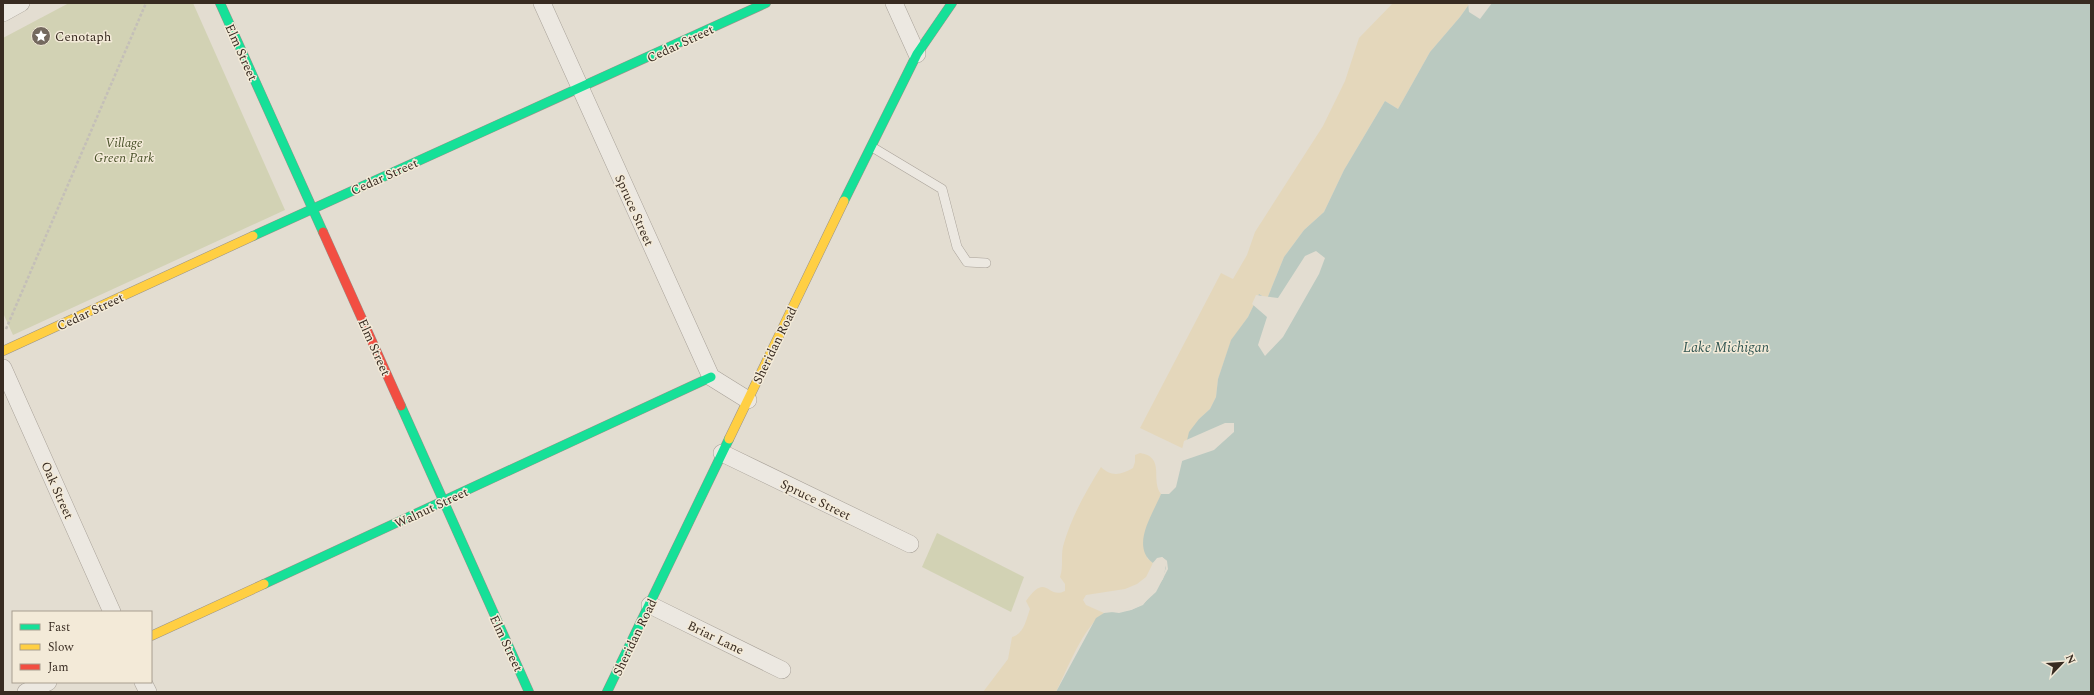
<svg xmlns="http://www.w3.org/2000/svg" width="2094" height="695" font-family="Spectral,serif">
<rect width="100%" height="100%" fill="#e3ddd1"/>
<!-- green -->
<g fill="#d2d2b4">
<path d="M 69,3 L 193,3 L 285,210 L 13,335 L 3,313 L 3,38 Z"/>
<path d="M 937,533 L 1024,577 L 1011,612 L 922,567 Z"/>
</g>
<!-- sand -->
<g fill="#e4d7bb">
<path d="M 1393,3 L 1470,3 L 1460,17 L 1430,52 L 1398,109 L 1385,101 L 1344,170 L 1324,212 L 1304,230 L 1284,257 L 1267,299 L 1259,294 L 1248,317 L 1231,341 L 1218,379 L 1216,397 L 1210,409 L 1199,419 L 1184,449 L 1140,428 L 1221,273 L 1233,279 L 1247,255 L 1255,232 L 1323,126 L 1345,81 L 1359,38 Z"/>
<path d="M 1140,453 C 1166,457 1150,480 1161,494 L 1155,510 L 1147,558 L 1153,563 L 1146,577 L 1137,584 L 1125,589 L 1086,595 L 1083,600 L 1086,605 L 1104,613 C 1083,627 1068,668 1056,692 L 983,692 L 1008,659 L 1012,637 C 1024,634 1026,620 1030,609 L 1026,601 C 1047,571 1047,600 1065,591 L 1065,584 L 1060,577 C 1064,566 1060,554 1064,543 C 1072,516 1086,491 1101,467 C 1111,477 1121,475 1133,468 L 1135,462 L 1135,455 Z"/>
</g>
<!-- water -->
<path fill="#bac9c0" d="M 1470,3 L 2091,3 L 2091,692 L 1056,692 L 1096,618 L 1104,613 L 1131,610 L 1143,605 L 1163,579 L 1167,561 L 1162,557 L 1153,563 C 1130,546 1153,514 1161,494 L 1169,494 L 1176,487 L 1189,432 L 1199,419 L 1210,409 L 1216,397 L 1218,379 L 1231,340 L 1248,317 L 1259,294 L 1267,299 L 1284,257 L 1304,230 L 1324,212 L 1344,170 L 1385,101 L 1398,109 L 1430,52 L 1460,17 Z"/>
<!-- pier -->
<g fill="#e3ddd1">
<path d="M 1468,3 L 1492,3 L 1480,19 L 1469,12 Z"/>
<path d="M 1316,251 L 1325,258 L 1319,274 L 1283,337 L 1265,356 L 1258,345 L 1267,317 L 1252,304 L 1256,295 L 1278,298 L 1305,256 Z"/>
<path d="M 1225,423 L 1234,423 L 1234,432 L 1214,450 L 1179,462 L 1184,441 Z"/>
<path d="M 1162,557 L 1167,561 L 1168,569 L 1156,592 L 1143,604 L 1131,610 L 1119,613 L 1104,611 L 1130,608 L 1141,603 L 1154,590 L 1162,578 L 1166,568 L 1166,562 L 1162,559 L 1152,564 L 1157,558 Z"/>
</g>
<g fill="none" stroke-linecap="round" stroke-linejoin="round">
<!-- lane casing -->
<g stroke="#a9a299" stroke-width="10">
<path id="lane" d="M 872,147 L 942,189 L 957,247 L 967,262 L 986,263"/>
</g>
<!-- street casing -->
<g stroke="#a9a299" stroke-width="18">
<g id="street">
<path d="M 542,3 L 711,377 L 748,400"/>
<path d="M 894,3 L 917,54"/>
<path d="M 3,13 L 21,3"/>
<path d="M 3,368 L 112,612"/>
<path d="M 722,453 L 910,544"/>
<path d="M 650,605 L 782,670"/>
<path d="M 143,682 L 148,692"/>
<path d="M 26,692 L 48,682"/>
</g>
</g>
<!-- fast casing -->
<g stroke="#999289" stroke-width="10">
<g id="fast">
<path d="M 220,3 L 323,232"/>
<path d="M 844,201 L 917,54 L 952,3"/>
<path d="M 253,236 L 766,3"/>
<path d="M 401,406 L 529,692"/>
<path d="M 264,584 L 711,377"/>
<path d="M 607,692 L 729,439"/>
</g>
</g>
<!-- slow casing -->
<g stroke="#999289" stroke-width="10">
<g id="slow">
<path d="M 3,351 L 253,236"/>
<path d="M 729,439 L 844,201"/>
<path d="M 151,636 L 264,584"/>
</g>
</g>
<!-- jam casing -->
<g stroke="#999289" stroke-width="10">
<path id="jam" d="M 323,232 L 401,406"/>
</g>
<!-- path -->
<path stroke="#c4bfb8" stroke-width="2.5" stroke-dasharray="3 2" stroke-linecap="butt" d="M 6,329 L 146,3"/>
<!-- lane -->
<use href="#lane" stroke="#ece8e1" stroke-width="9"/>
<!-- street -->
<use href="#street" stroke="#ece8e1" stroke-width="17"/>
<!-- fast -->
<use href="#fast" stroke="#16e098" stroke-width="9"/>
<!-- slow -->
<use href="#slow" stroke="#ffcf43" stroke-width="9"/>
<!-- jam -->
<use href="#jam" stroke="#f24e42" stroke-width="9"/>
</g>
<!-- icons -->
<defs>
<g id="sight-disc" transform="scale(1)"><circle r="9.5" fill="#74695f" stroke="#f3ead8"/><path d="M0-6L1.8-2.2L6-1.7L2.9 1.2L3.7 5.4L0 3.3L-3.7 5.4L-2.9 1.2L-6-1.7L-1.8-2.2Z" fill="#fff"/></g>
</defs>
<g fill-rule="evenodd">
<use href="#sight-disc" x="41" y="36"/>
</g>
<g text-anchor="middle" stroke-width="3" stroke-linejoin="round" paint-order="stroke">
<!-- poi labels -->
<g font-size="13" fill="#382b21" stroke="#f3ead8" text-anchor="start">
<text x="55" y="41">Cenotaph</text>
</g>
<!-- street labels -->
<g font-size="13" fill="#382b21" stroke="#f3ead8">
<text transform="translate(680 43) rotate(-25)" y="5">Cedar Street</text>
<text transform="translate(242 52) rotate(66)" y="5">Elm Street</text>
<text transform="translate(384 176) rotate(-24)" y="5">Cedar Street</text>
<text transform="translate(635 210) rotate(66)" y="5">Spruce Street</text>
<text transform="translate(90 311) rotate(-25)" y="5">Cedar Street</text>
<text transform="translate(774 345) rotate(-64)" y="5">Sheridan Road</text>
<text transform="translate(375 347) rotate(66)" y="5">Elm Street</text>
<text transform="translate(58 490) rotate(66)" y="5">Oak Street</text>
<text transform="translate(816 499) rotate(26)" y="5">Spruce Street</text>
<text transform="translate(431 507) rotate(-25)" y="5">Walnut Street</text>
<text transform="translate(634 637) rotate(-64)" y="5">Sheridan Road</text>
<text transform="translate(716 637) rotate(26)" y="5">Briar Lane</text>
<text transform="translate(507 643) rotate(65)" y="5">Elm Street</text>
</g>
<!-- park labels -->
<g font-size="13" font-style="italic" fill="#4a522a" stroke="#f3ead8">
<text x="124" y="147">Village<tspan x="124" dy="15">Green Park</tspan></text>
</g>
<!-- water labels -->
<g font-size="14" font-style="italic" fill="#325652" stroke="#f3ead8">
<text x="1726" y="352">Lake Michigan</text>
</g>
</g>
<!-- border -->
<rect width="2094" height="695" fill="none" stroke="#382b21" stroke-width="8"/>
<!-- legend -->
<rect x="12" y="611" width="140" height="72" fill="#f3ead8" stroke="#a89e8f"/>
<rect x="20" y="624" width="20" height="6" fill="#16e098" stroke="#a89e8f"/>
<text x="48" y="631" font-size="12" fill="#382b21">Fast</text>
<rect x="20" y="644" width="20" height="6" fill="#ffcf43" stroke="#a89e8f"/>
<text x="48" y="651" font-size="12" fill="#382b21">Slow</text>
<rect x="20" y="664" width="20" height="6" fill="#f24e42" stroke="#a89e8f"/>
<text x="48" y="671" font-size="12" fill="#382b21">Jam</text>
<!-- north arrow -->
<g transform="translate(2062 663) rotate(65)" stroke="#f3ead8" stroke-width="3" paint-order="stroke">
<path d="M0-3L7 15L0 10L-7 15Z" fill="#382b21"/>
<text y="-6" font-size="11" font-weight="bold" text-anchor="middle" fill="#382b21">N</text>
</g>
</svg>
